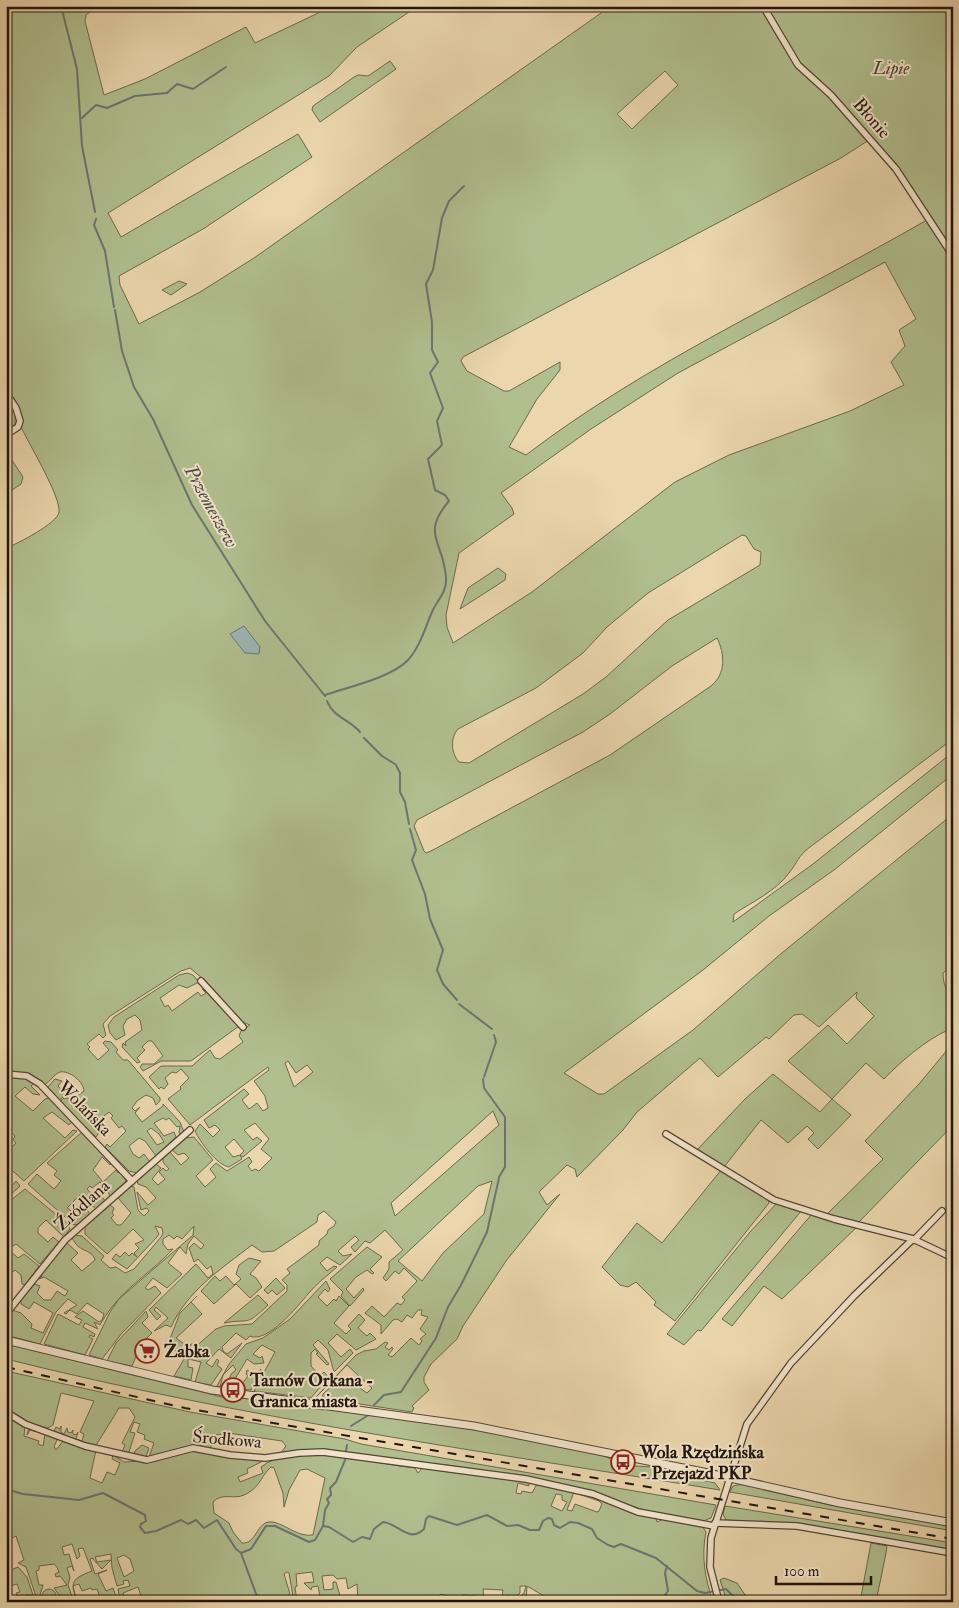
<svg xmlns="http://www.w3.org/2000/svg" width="959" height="1608" font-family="'IM FELL Double Pica',serif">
<rect width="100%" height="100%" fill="#ebd6ad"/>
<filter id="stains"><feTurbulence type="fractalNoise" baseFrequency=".004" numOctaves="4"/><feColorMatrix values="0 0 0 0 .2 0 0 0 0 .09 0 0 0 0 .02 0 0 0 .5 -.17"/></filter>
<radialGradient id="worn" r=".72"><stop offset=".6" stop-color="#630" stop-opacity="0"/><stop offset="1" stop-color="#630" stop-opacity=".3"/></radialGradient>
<!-- green -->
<g fill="#b1bf8f" stroke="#696a4f" fill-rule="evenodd">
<path d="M 6,6 L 98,6 L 86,15 L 85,21 L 104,95 L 145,79 L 246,27 L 255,43 L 333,6 L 418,6 L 357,47 L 329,76 L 108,213 L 121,237 L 298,134 L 312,157 L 203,229 L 119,276 L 120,285 L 139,324 L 200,292 L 254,258 L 611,6 L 762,6 L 797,65 L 829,96 L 869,140 L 841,158 L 463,357 L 461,361 L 467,371 L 504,391 L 509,391 L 560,362 L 560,370 L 537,399 L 509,447 L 526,455 C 649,361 793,297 927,220 L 953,259 L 953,739 C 905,774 858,812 810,847 C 797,857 798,862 789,873 C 776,891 752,902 734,914 L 733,922 L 813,864 L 953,752 L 953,774 L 834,870 L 769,916 L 703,970 L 564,1073 L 598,1094 L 604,1094 L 693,1030 L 783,952 L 953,814 L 953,965 L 943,973 C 943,983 946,991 953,997 L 953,1031 L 948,1030 C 926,1040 901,1061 884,1079 L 866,1063 L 832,1099 L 851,1115 L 818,1149 L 808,1139 L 814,1133 L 807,1126 L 788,1143 L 761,1120 L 724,1167 L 696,1151 L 745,1099 L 773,1074 L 820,1112 L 832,1099 L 788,1061 L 828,1025 L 847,1044 L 874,1016 L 856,998 L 857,992 L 819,1027 L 802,1014 L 794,1015 L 769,1039 L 766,1037 L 718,1077 L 700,1058 L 637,1112 L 623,1130 L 577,1177 L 575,1169 L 567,1165 L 539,1192 L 547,1205 L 560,1194 L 506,1261 L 463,1326 L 457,1339 L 431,1364 L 424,1377 L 424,1382 L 429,1390 L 412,1406 L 414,1408 L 412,1412 L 346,1402 L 347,1399 L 345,1398 L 342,1402 L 322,1400 L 323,1394 L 339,1379 L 347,1382 L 349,1380 L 367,1393 L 372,1388 L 347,1365 L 316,1397 L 356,1355 L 364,1351 L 376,1349 L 385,1342 L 388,1343 L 385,1347 L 389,1350 L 392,1347 L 393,1349 L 388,1355 L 392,1357 L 411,1338 L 419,1345 L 422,1341 L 420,1339 L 426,1334 L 420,1329 L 428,1317 L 421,1315 L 422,1310 L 418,1310 L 412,1318 L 407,1315 L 402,1322 L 397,1319 L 393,1320 L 381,1334 L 381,1325 L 365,1313 L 372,1306 L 384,1317 L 397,1303 L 401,1305 L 405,1300 L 402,1297 L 417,1281 L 404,1268 L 399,1274 L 395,1271 L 386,1281 L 383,1278 L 389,1269 L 389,1262 L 403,1250 L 385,1230 L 370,1243 L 365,1241 L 355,1252 L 351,1247 L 359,1240 L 355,1236 L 338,1251 L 343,1256 L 352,1254 L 340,1265 L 327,1257 L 320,1263 L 327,1271 L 334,1266 L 337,1267 C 327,1276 316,1284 308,1294 C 298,1306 267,1344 250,1336 L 246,1340 L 236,1333 L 222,1347 L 223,1351 L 227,1354 L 242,1343 L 231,1358 L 219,1349 L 206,1363 L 212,1367 L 217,1359 L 219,1361 L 217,1365 L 222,1369 L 211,1385 L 195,1382 L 201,1362 L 188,1359 L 188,1367 L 193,1368 L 191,1380 L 174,1376 L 187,1354 L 216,1329 L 224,1326 L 252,1324 L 287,1291 L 287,1285 L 282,1280 L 290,1273 L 287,1269 L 319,1245 L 319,1241 L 327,1234 L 328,1230 L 334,1226 L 336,1222 L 324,1211 L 318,1215 L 317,1222 L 274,1251 L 262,1252 L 252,1245 C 221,1269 188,1290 171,1327 L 166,1325 L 154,1331 L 168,1318 L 156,1307 L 154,1310 L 161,1316 L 157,1320 L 149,1310 L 196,1264 L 208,1278 L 213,1274 L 211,1266 L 207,1269 L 198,1259 L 194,1262 L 189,1248 L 194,1243 L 201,1249 L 204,1245 L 194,1236 L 188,1244 L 186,1254 L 180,1247 L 168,1263 L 182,1274 L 167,1288 L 153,1278 L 145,1288 L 148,1290 L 155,1286 L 161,1293 L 122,1333 L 102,1359 L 89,1355 L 110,1312 L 119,1299 L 193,1235 L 194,1226 L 182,1239 L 177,1236 L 174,1239 L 169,1235 L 163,1239 L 163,1244 L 168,1250 L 173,1249 C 146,1278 120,1289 100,1325 L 94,1322 L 98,1329 L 85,1323 L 83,1327 L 95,1334 L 94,1337 L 90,1335 L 89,1337 L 93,1339 L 85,1355 L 44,1344 L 58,1314 L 79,1325 L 82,1320 L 75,1317 L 83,1311 L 99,1322 L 102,1320 L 104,1314 L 87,1303 L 77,1314 L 70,1310 L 66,1314 L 64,1313 L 77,1305 L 68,1299 L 56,1312 L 40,1344 L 6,1335 L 6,1318 L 12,1310 L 21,1313 L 32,1324 L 31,1328 L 43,1333 L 53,1313 L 34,1302 L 29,1309 L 21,1304 L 21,1299 L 35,1284 L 40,1286 L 37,1293 L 44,1300 L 51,1300 L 57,1291 L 65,1296 L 68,1291 L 44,1277 L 39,1279 L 42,1276 L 41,1273 L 67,1243 L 78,1253 L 71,1260 L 82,1271 L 95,1260 C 93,1252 86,1252 79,1247 C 75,1244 75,1242 72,1238 L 75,1235 L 82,1236 L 104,1256 L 101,1260 L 110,1268 L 116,1267 L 125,1273 L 134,1269 L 161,1237 L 163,1233 L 162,1228 L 155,1226 L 159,1234 L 157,1237 L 127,1269 L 112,1259 L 116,1254 L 120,1257 L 125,1252 L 129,1256 L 132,1253 L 137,1257 L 134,1253 L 139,1248 L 135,1244 L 144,1240 L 133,1229 L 107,1254 L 85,1234 L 85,1227 L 110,1205 L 114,1208 L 112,1213 L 114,1215 L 111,1218 L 117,1225 L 121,1225 L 131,1213 L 118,1198 L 131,1186 L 134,1187 L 138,1210 L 144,1216 L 149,1211 L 147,1208 L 141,1210 L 137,1192 L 148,1205 L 156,1198 L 146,1187 L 138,1184 L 137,1181 L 156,1164 L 161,1168 L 152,1179 L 158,1185 L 165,1179 L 159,1172 L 163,1168 L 166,1171 L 169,1169 L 163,1162 L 163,1158 L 170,1152 L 181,1165 L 189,1158 L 184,1153 L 178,1155 L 172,1150 L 186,1138 L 194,1137 L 213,1160 L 196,1176 L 205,1187 L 216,1177 L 210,1169 L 216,1163 L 227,1171 L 249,1157 L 252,1162 L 248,1166 L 252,1171 L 255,1169 L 259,1171 L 272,1158 L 261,1149 L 269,1139 L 255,1123 L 244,1130 L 253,1140 L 257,1137 L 262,1141 L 243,1157 L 240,1155 L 244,1151 L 234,1139 L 225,1147 L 233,1157 L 240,1155 L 242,1159 L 229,1167 C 217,1165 200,1142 195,1131 L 200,1124 L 213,1137 L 220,1130 L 215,1125 L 209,1128 L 204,1120 L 244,1089 L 249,1094 L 242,1100 L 249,1109 L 257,1103 L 263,1111 L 268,1108 L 265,1096 L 254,1081 L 269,1070 L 268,1067 L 190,1125 L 168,1099 L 181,1089 L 180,1087 L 189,1078 L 181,1069 L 176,1073 L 172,1072 L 165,1078 L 168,1084 L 164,1089 L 161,1087 L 159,1089 L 149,1077 L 161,1066 L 192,1066 L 210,1050 L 215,1058 L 220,1059 L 243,1042 L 239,1036 L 241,1031 L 250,1025 L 240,1021 L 202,978 L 190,968 L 181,971 L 110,1016 L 103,1024 L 106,1035 L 103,1038 L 99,1034 L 87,1044 L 90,1047 L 88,1049 L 98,1060 L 109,1050 L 103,1043 L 105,1041 L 111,1042 L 118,1050 L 116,1052 L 123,1060 L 128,1060 L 160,1098 L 160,1101 L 156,1105 L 153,1098 L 146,1095 L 137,1101 L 132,1108 L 135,1111 L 140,1107 L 135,1113 L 142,1122 L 163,1106 L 163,1104 L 180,1122 L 184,1132 L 181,1134 L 179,1133 L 180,1126 L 177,1127 L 169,1118 L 166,1120 L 163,1118 L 154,1123 L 164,1136 L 174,1132 L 176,1137 L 156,1156 L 145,1141 L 139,1138 L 129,1146 L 133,1154 L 139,1158 L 144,1154 L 150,1162 L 137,1173 L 129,1171 L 105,1147 L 107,1144 L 110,1147 L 126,1131 L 122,1126 L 119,1128 L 111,1118 L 113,1116 L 109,1112 L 95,1123 L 100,1131 L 96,1137 L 59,1102 L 64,1098 L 73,1099 L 84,1091 C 84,1082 69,1070 60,1072 C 54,1074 50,1082 44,1085 L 30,1075 L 6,1072 L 6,548 C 17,544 58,523 59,512 C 61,497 29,444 21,427 C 24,412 14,399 6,387 ZM 665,71 L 678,85 L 632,129 L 617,114 ZM 885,262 L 916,319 L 899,330 L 905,346 L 891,362 L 904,385 L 850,411 L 729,455 L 675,482 L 532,592 L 453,643 L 447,627 L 446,615 L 459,553 L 514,514 L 512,508 L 501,493 L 591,429 L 678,373 ZM 742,535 L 746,536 L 754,549 L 761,552 L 760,565 L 668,620 L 606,677 L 583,694 L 469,763 L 459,762 C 451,753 450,738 458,729 L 536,688 L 583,653 L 607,627 L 648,593 ZM 717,638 C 725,654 726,674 711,686 L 610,755 L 431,851 L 426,853 L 424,851 L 414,826 L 417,820 L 583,732 L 610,714 L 672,666 ZM 288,1061 L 296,1073 L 307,1065 L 313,1072 L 294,1087 L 285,1063 ZM 493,1111 L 499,1125 L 395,1216 L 391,1203 ZM 151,1128 L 159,1134 L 164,1142 L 157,1145 L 147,1131 ZM 492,1181 L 484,1214 L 443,1253 L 422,1281 L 398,1261 L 478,1186 Z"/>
<path d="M 765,6 L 953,6 L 953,254 L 897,167 L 844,106 L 799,63 Z"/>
<path d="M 390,61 L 396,69 L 320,122 L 312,110 L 313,106 L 354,77 L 358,75 L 368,76 Z"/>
<path d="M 179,281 L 187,284 L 171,295 L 162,290 Z"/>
<path d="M 6,397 L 15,414 L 15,424 L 6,431 Z"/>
<path d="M 6,451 L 23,477 L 21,484 L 6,494 Z"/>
<path d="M 498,568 L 506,574 L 505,580 L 460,609 L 468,588 Z"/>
<path d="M 187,973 L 193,975 L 199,982 L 187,988 L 179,985 L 160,998 L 165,1007 L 168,1005 L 172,1011 L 198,992 L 201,996 L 206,993 L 202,989 L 210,993 L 239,1026 L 191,1061 L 161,1061 L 143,1071 L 140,1067 L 142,1064 L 154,1064 L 163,1056 L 152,1041 L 148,1041 L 142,1047 L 145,1050 L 137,1058 L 140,1062 L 137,1063 L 122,1047 L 123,1043 L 126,1046 L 125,1042 L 142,1030 L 140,1020 L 135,1015 L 127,1019 L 123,1026 L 125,1035 L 116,1040 L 110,1033 L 108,1025 L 114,1017 L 179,975 Z"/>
<path d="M 953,1043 L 953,1125 L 858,1223 L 826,1215 L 883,1159 L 865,1141 L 919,1084 Z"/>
<path d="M 6,1076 L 22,1076 L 35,1082 L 31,1086 L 40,1095 L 33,1094 L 25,1087 L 15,1096 L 33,1111 L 45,1099 L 50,1098 L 73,1121 L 69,1125 L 52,1112 L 43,1118 L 65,1138 L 73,1130 L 77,1131 L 24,1181 L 6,1165 L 6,1153 L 16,1143 L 13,1140 L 15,1136 L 9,1130 L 6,1132 Z"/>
<path d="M 55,1079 L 62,1081 L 58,1086 L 68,1097 L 63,1097 L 58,1101 L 47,1088 Z"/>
<path d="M 82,1132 L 112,1162 L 110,1165 L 102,1157 L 93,1170 L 103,1182 L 116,1170 L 118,1173 L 120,1171 L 126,1181 L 110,1196 L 108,1192 L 109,1190 L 100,1182 L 92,1188 L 90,1186 L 87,1189 L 96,1199 L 101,1195 L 105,1201 L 96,1209 L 80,1195 L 67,1208 L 77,1215 L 85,1207 L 90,1214 L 79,1224 L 74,1225 L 28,1184 L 37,1174 L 54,1189 L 61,1181 L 54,1175 L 57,1171 L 47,1163 Z"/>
<path d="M 722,1169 L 768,1199 L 769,1203 L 675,1321 L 654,1305 L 656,1302 L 636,1282 L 628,1287 L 620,1285 L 602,1267 L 637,1223 L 662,1243 Z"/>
<path d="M 16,1181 L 20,1186 L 6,1199 L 6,1193 Z"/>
<path d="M 25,1189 L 69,1225 L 70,1229 L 64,1237 L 46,1220 L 38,1228 L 38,1233 L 48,1242 L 53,1237 L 59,1242 L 40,1264 L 16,1244 L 8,1249 L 18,1258 L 24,1254 L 39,1266 L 25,1285 L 22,1284 L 21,1275 L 15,1270 L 6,1278 L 6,1204 Z"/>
<path d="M 777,1203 L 802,1210 L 701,1331 L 698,1330 L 684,1345 L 667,1334 L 750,1232 Z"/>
<path d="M 812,1214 L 858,1226 L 782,1299 L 764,1286 L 732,1326 L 722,1319 Z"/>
<path d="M 367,1247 L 382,1257 L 370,1269 L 374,1273 L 372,1274 L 367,1270 L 356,1277 L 346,1289 L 354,1298 L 363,1288 L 364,1290 L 350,1306 L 341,1296 L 343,1292 L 330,1279 Z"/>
<path d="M 249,1258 L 261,1261 L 250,1274 L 256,1278 L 262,1287 L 250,1298 L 236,1284 L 214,1304 L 201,1291 L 215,1276 L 220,1281 L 226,1276 L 234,1285 L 241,1279 L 236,1274 L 239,1265 Z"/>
<path d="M 276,1278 L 285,1288 L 277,1295 L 272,1290 L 268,1294 L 264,1290 Z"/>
<path d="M 326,1281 L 330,1289 L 328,1292 L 325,1289 L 318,1297 L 327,1306 L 334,1299 L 336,1301 L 339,1296 L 349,1306 L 334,1323 L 346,1334 L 351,1329 L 348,1326 L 359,1314 L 365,1320 L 358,1328 L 367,1336 L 370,1333 L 376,1339 L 356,1350 L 337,1334 L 328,1343 L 341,1357 L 350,1349 L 353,1353 L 334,1372 L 328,1350 L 318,1340 L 313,1345 L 329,1364 L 327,1365 L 316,1354 L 318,1353 L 315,1349 L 311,1353 L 311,1366 L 320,1376 L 324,1372 L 328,1377 L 331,1374 L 311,1398 L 254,1391 L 275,1352 L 262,1345 L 253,1354 L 260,1358 L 262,1356 L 264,1363 L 254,1364 L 247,1359 L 232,1384 L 241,1385 L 248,1376 L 246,1374 L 247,1370 L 256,1376 L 261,1369 L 251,1390 L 224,1388 L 232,1373 L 236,1370 L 233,1365 L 223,1375 L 220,1387 L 217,1386 L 229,1364 L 246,1344 L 263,1338 L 290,1319 Z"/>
<path d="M 258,1295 L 268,1305 C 245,1327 251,1318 224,1323 Z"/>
<path d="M 197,1296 L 191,1302 L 202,1314 L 176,1338 L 187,1346 L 194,1343 L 181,1354 L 170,1348 L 168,1344 L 180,1313 Z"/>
<path d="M 146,1311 L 148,1317 L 142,1323 L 152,1333 L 141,1344 L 132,1366 L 107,1361 L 116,1343 Z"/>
<path d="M 6,1344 L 222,1397 L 230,1396 L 277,1402 L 277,1405 L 324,1410 L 324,1408 L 479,1430 L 595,1453 L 614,1460 L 621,1465 L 652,1467 L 671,1473 L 715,1483 L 720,1490 C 481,1451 242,1418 6,1359 Z"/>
<path d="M 6,1371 L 190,1412 L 345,1439 L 361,1444 L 716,1505 L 711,1518 L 703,1521 L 647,1511 L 578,1488 L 454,1466 L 315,1450 L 280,1454 L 286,1446 L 282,1441 L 228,1433 L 216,1435 L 210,1449 L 200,1447 L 149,1457 L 154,1443 L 144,1439 L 145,1435 L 137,1432 L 140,1424 L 134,1422 L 130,1432 L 135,1433 L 128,1455 L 121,1454 L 125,1445 L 122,1443 L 135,1417 L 129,1408 L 119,1408 L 95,1447 L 54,1431 L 56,1427 L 60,1429 L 61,1426 L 61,1432 L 64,1434 L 67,1428 L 68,1432 L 71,1433 L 73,1430 L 73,1434 L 76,1435 L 78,1432 L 76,1439 L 82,1441 L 84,1434 L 80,1432 L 94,1401 L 61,1393 L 53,1425 L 48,1428 L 23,1422 L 6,1410 Z"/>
<path d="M 6,1415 L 14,1421 L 25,1426 L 24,1436 L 39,1441 L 38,1444 L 43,1446 L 45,1434 L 30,1430 L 27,1435 L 29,1427 L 54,1436 L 57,1440 L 54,1447 L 56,1450 L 64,1440 L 96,1450 L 90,1478 L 102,1483 L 107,1472 L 115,1475 L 120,1463 L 112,1459 L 113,1455 L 124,1462 L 158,1460 L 193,1450 L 263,1461 L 247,1469 L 248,1473 L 238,1477 L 240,1482 L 263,1473 L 261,1467 C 292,1441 375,1464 415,1468 L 418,1473 L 422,1468 L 445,1469 L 529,1483 L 529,1486 L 518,1483 L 516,1493 L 521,1494 L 522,1491 L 532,1493 L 537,1484 L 574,1492 L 567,1510 L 572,1511 L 575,1504 L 597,1512 L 599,1511 L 602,1504 L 599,1501 L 576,1493 C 604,1497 629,1512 656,1518 L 657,1522 L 663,1519 L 702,1526 L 706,1532 C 701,1556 705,1579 713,1602 L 544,1602 L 544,1596 L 527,1586 L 526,1602 L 516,1602 L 524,1593 L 526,1586 L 520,1586 L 520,1593 L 511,1602 L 507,1602 L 509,1595 L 501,1602 L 503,1590 L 483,1589 L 484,1601 L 480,1601 L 477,1596 L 463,1595 L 461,1602 L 455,1602 L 452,1598 L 441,1594 L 433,1602 L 358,1602 L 357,1584 L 348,1589 L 346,1578 L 337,1579 L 333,1575 L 322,1576 L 324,1590 L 333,1589 L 333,1582 L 336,1582 L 340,1596 L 335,1598 L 336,1602 L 321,1602 L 318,1586 L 312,1587 L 311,1590 L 304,1583 L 314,1582 L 312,1572 L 296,1574 L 297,1586 L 295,1587 L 297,1602 L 294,1602 L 289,1573 L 287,1572 L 284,1574 L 290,1594 L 286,1597 L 287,1600 L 143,1602 L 138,1587 L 123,1593 L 126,1601 L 130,1599 L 130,1602 L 120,1602 L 118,1589 L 130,1586 L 128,1580 L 123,1581 L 124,1584 L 117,1586 L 112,1568 L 111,1554 L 95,1557 L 97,1562 L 111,1560 L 102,1569 L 92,1558 L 90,1559 L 95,1574 L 107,1570 L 98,1574 L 106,1591 L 113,1588 L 118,1602 L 96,1602 L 101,1600 L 97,1589 L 92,1590 L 91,1588 L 82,1591 L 79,1584 L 73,1586 L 77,1602 C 70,1582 71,1579 92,1571 L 83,1548 L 78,1549 L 80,1556 L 77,1559 L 72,1544 L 62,1547 L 64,1555 L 69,1554 L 74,1571 L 72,1566 L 67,1568 L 70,1577 L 68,1585 L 74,1602 L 64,1602 L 54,1588 L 67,1585 L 60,1576 L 56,1577 L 55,1574 L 59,1572 L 57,1567 L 54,1564 L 39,1566 L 39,1570 L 36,1571 L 39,1585 L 43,1585 L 38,1602 L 26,1567 L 18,1563 L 24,1560 L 16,1536 L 7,1541 L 6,1539 L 9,1526 L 6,1529 ZM 271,1467 L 274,1468 L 283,1493 L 284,1507 L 289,1490 L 300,1470 L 307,1469 L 325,1478 L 313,1535 C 296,1538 282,1520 268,1522 C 256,1525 256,1544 242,1543 L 233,1532 L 229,1523 L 214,1513 L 213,1502 C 222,1492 234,1500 244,1495 C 261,1487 260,1477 271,1467 ZM 556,1494 L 562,1495 L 562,1500 L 567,1502 L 562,1511 L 551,1506 ZM 124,1555 L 130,1559 L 134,1571 L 124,1577 L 117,1558 Z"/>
<path d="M 142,1445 L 149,1448 L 146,1457 L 133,1456 L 135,1451 Z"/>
<path d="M 743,1484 L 830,1505 L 953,1526 L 953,1531 L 730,1492 L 733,1486 Z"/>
<path d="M 725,1506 L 953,1543 L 953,1550 L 801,1524 L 726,1520 L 723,1514 Z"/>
<path d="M 871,1543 L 887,1546 L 886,1553 L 876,1602 L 860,1602 Z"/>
<path d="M 18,1567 L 27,1577 L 33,1595 L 26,1595 L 27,1601 L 19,1602 L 16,1593 L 20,1592 L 17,1584 L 7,1587 L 12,1602 L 6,1602 L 6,1572 Z"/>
<path d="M 724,1578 L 737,1583 L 750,1602 L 727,1602 L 720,1580 Z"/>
<circle cx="49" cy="1596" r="7"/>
</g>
<!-- water -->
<path fill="#9db6b5" stroke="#6b7673" d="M 244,626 L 260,647 L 259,654 L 245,653 L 230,634 Z"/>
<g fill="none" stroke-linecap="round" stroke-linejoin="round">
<!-- stream -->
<g stroke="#6b7673" stroke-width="2">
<path d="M 61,6 L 77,69 L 82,146 L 95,212"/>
<path d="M 82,118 L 96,105 L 107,108 L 135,96 L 167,93 L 177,84 L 193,89 L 226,67"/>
<path d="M 96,219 L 94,225 L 105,251 L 114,307"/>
<path d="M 115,310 L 122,351 L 134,387 L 153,419 L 192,505 L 265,621 L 325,696"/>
<path d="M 325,695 C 348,687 391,678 408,660 C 420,647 425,628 432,612 C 437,600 447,593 446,578 C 444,541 420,535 449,501 L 445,495 L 435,490 L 428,459 L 442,445 L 437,421 L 443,408 L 430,373 L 438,362 L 432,350 L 432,322 L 426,284 L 433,270 L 442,218 L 449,201 L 464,186"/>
<path d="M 327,701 C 333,717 350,720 360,732"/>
<path d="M 364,738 L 382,756 L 395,764"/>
<path d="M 396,765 L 400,773 L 400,792 L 405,802 L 409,824"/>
<path d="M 410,829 L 416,850 L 412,860 L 425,894 L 430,919 L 443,950 L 437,970 L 443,984 L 457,1000"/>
<path d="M 459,1004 L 492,1029"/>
<path d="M 484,1077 L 496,1042 L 494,1035"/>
<path d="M 483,1079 L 484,1088 L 505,1117 L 505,1167 L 499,1177"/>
<path d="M 374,1405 L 384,1395 L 401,1392 L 436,1338 L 448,1307 L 461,1285 L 487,1232 L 499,1178"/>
<path d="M 351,1426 L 367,1416"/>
<path d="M 346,1451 L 347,1445"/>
<path d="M 6,1489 L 23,1494 L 79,1500 L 103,1493 L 145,1515 L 146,1521 L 141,1524 L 140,1527 L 145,1533 L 156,1531 L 181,1520 L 188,1524 L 196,1520 L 204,1528 L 217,1520 L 236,1549 L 241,1553 L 251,1549 L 266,1526 L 275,1526 L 309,1542 L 315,1540 L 323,1526"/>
<path d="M 323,1526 L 329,1527 L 353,1542 L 362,1537 L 370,1539 L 374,1529 L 383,1522 C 398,1523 409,1544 424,1529 L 426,1519 L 429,1516 L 457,1525 L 487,1515 L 507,1526 L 518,1525 L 530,1530 L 539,1530 L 543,1521 L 548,1518 L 552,1519 L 554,1525 L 560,1528 L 570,1522 L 578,1523 L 592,1529 L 597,1538 L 608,1545 L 614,1547 L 621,1544 L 656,1558 L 697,1591 L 705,1593 L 726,1589 L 739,1602"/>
<path d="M 323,1526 L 325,1510 L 329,1503 L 327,1499 L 331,1495 L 330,1488 L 336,1482 L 345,1460"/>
<path d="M 241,1553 L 259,1602"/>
<path d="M 660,1602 L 668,1591 L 665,1573 L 667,1566"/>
</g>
<!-- minor casing -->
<g stroke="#544536" stroke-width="8">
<g id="minor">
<path d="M 763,6 L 798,65 L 831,95 L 896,169 L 953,256"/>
<path d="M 6,393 L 16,408 L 20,421 L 18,427 L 6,435"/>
<path d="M 201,981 L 243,1027"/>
<path d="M 6,1074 L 27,1076 L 40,1084 L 132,1181"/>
<path d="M 666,1134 L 774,1200 L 834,1219 L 913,1239 L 953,1258"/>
<path d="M 914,1240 L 942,1211"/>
<path d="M 6,1314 L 65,1240 L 190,1130"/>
<path d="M 6,1412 L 25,1424 L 85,1446 L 147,1460 L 193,1448 L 230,1455 L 265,1458 L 299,1453 L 323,1452 L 526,1479 L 593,1494 L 638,1512 L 714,1526"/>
<path d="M 715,1523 L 797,1526 L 953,1553"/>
<path d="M 719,1602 L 710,1567 L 711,1538 L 747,1424 L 791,1363 L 854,1296 L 913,1239"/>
</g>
</g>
<!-- tertiary casing -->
<g stroke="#544536" stroke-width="9">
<path id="tertiary" d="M 6,1340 L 212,1390 L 474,1426 L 708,1473 L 840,1503 L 953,1523"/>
</g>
<!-- minor -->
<use href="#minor" stroke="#f2e4ca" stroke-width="5.5"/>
<!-- tertiary -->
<use href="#tertiary" stroke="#f2e4ca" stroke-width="7"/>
<!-- rail -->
<path stroke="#21150f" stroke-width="2" stroke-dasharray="9 9" stroke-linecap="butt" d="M 6,1367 L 185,1408 L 953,1539"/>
</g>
<!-- icons -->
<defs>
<g id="supermarket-ring" transform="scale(1.25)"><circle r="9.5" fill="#f2e4ca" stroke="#8f2418" stroke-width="1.5"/><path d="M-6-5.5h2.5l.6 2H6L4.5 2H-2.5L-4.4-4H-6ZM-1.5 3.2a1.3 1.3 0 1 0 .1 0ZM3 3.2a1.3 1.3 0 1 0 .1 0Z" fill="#8f2418"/></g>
<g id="bus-ring" transform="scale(1.25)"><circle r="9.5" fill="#f2e4ca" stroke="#8f2418" stroke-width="1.5"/><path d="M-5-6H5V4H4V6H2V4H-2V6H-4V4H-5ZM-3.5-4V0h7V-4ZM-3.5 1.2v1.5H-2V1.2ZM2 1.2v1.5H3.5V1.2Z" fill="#8f2418"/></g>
</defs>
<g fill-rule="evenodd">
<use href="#supermarket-ring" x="147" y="1351"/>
<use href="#bus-ring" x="233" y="1390"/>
<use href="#bus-ring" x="623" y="1462"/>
</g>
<g text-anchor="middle" stroke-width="4" stroke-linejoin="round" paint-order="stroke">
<!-- park labels -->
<g font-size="18" font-style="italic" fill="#4c4835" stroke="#f2e4ca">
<text x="891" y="74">Lipie</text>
</g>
<!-- street labels -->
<g font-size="18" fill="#21150f" stroke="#f2e4ca">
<text transform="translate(872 118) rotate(49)" y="6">Błonie</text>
<text transform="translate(85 1108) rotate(46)" y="6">Wolańska</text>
<text transform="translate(82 1205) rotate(-42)" y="6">Źródlana</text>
<text transform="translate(227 1439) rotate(5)" y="6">Środkowa</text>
</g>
<!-- poi labels -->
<g font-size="18" font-weight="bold" fill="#21150f" stroke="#f2e4ca" text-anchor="start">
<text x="164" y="1357">Żabka</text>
<text x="250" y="1386">Tarnów Orkana -<tspan x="250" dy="21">Granica miasta</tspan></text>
<text x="640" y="1458">Wola Rzędzińska<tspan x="640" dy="21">- Przejazd PKP</tspan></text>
</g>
<!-- water labels -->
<g font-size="19" font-style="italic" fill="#4c4d49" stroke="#f2e4ca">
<text transform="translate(212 506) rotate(61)" y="7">Przemeszew</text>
</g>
</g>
<!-- margin -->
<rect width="959" height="1608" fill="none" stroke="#ebd6ad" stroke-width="25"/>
<rect x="8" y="8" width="944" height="1593" fill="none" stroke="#21150f" stroke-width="2.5"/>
<rect x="12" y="12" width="934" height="1583" fill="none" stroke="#21150f"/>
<!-- scale -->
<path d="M776 1576v8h95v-8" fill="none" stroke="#21150f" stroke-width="2.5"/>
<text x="784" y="1576" font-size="15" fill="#21150f" stroke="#f2e4ca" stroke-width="4" paint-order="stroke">100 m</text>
<rect width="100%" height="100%" filter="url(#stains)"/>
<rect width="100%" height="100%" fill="url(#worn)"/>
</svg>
